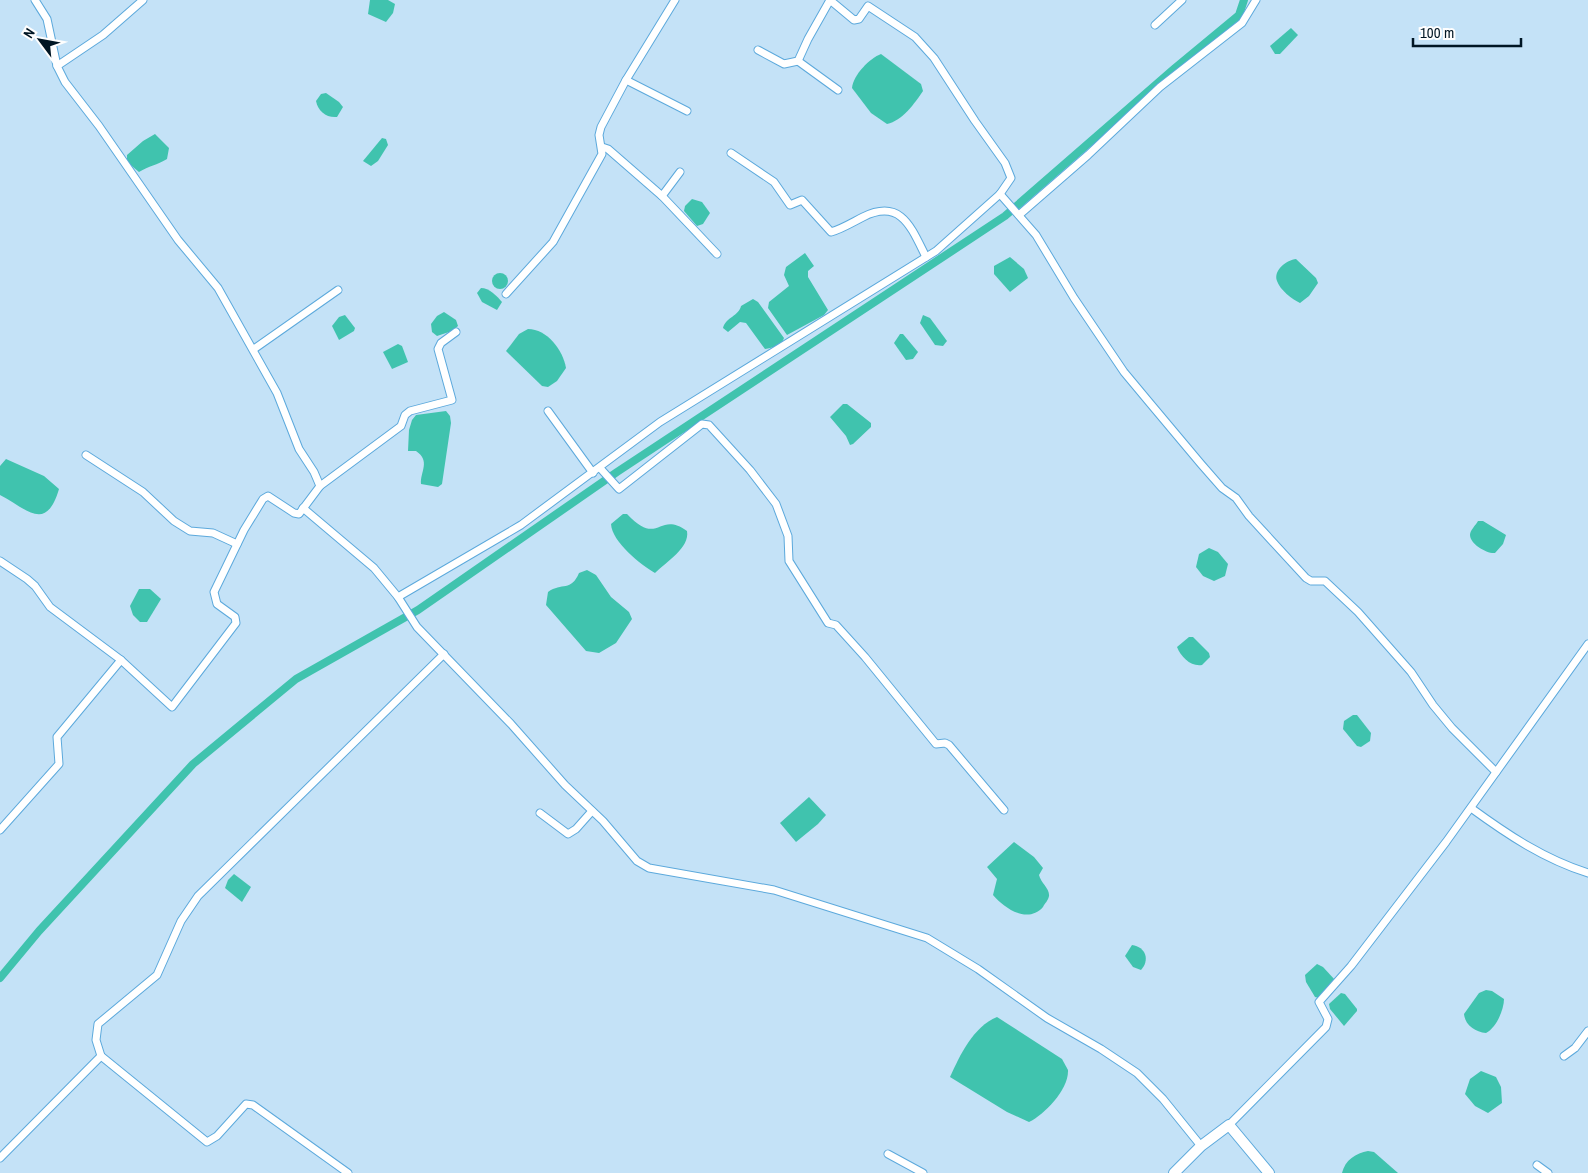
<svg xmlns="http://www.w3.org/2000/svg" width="1588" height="1173" font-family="'Archivo Narrow',sans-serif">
<rect width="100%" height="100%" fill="#c4e2f7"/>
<!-- water -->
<g fill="#40c3ae">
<path d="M 370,0 L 388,0 L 395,4 L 393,13 L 386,22 L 368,14 Z"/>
<path d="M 1291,28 L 1298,35 L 1280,54 L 1275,54 L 1270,46 Z"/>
<path d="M 881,54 L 921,84 L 923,91 C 915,103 902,121 887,124 L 871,113 L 852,88 C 853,75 870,58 881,54 Z"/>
<path d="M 326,93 L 339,102 L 343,107 L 337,117 C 326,118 318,111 316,101 L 321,94 Z"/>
<path d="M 155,134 L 169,148 L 167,159 C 157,165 149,166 139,172 L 127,162 L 127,155 L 143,141 Z"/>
<path d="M 382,138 L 386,139 L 388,145 L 378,161 L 371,166 L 363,161 Z"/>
<path d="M 692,199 L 702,202 L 710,213 L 703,224 L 697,226 L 684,211 L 685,206 Z"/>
<path d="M 805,253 L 814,266 L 808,271 L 808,277 L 828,310 L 824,315 L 787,335 L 768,308 L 769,302 L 789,286 L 784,275 L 786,267 Z"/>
<path d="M 1010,257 L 1024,269 L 1028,278 L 1010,292 L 994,274 L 994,266 Z"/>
<path d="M 1296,259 L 1316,278 L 1318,283 L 1309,296 L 1300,303 C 1292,299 1280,290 1277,281 C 1273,270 1287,260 1296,259 Z"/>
<circle cx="500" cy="281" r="8"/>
<path d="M 481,288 C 489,288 497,296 502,302 L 497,310 L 482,302 L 477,293 Z"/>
<path d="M 753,299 L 758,302 L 784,338 C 782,345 773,348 765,349 L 746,323 L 740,322 L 728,332 L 723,328 C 726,317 739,316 741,306 Z"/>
<path d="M 444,312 L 456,320 L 458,326 L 452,331 L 437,336 L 432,332 L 431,324 L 437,316 Z"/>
<path d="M 345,315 L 355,328 L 354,331 L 339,340 L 332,326 L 339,317 Z"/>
<path d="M 923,315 L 930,318 L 947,341 L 943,346 L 935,345 L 920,323 Z"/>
<path d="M 528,329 C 547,329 563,350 566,368 L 557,381 L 548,387 L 542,386 L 506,351 L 519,334 Z"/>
<path d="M 900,334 L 903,334 L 918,352 L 913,359 L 906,360 L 894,343 Z"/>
<path d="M 398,344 L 402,346 L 408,362 L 392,369 L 383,352 Z"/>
<path d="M 843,404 L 847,404 L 871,423 L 871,427 L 853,444 L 850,445 L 846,436 L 830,417 Z"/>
<path d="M 446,411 L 450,416 L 451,423 L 442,484 L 438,487 L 421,484 C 420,472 431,461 416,451 L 408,451 L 409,430 L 412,420 L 416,415 Z"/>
<path d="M 6,459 L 44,476 L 59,489 C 46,533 27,509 0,495 L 0,466 Z"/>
<path d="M 623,514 L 627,514 C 659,548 658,510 687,531 C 690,548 666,562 655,573 C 641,565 612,542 611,524 Z"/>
<path d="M 1478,521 L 1483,521 L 1506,535 L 1503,544 L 1495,553 C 1487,554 1470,544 1470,535 C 1470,530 1476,525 1478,521 Z"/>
<path d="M 1209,548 L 1218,552 L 1228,564 L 1225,576 L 1214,581 L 1203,576 L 1196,567 L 1199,554 Z"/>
<path d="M 587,570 L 596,575 L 611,597 L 629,612 L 632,619 L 616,643 L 599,653 L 586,651 L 546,605 L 548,592 C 562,582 571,592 579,573 Z"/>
<path d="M 139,589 L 150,589 L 161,599 L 147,622 L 140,622 L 133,615 L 130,606 Z"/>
<path d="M 1189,637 L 1193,637 L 1209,653 L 1210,657 L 1202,665 C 1191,667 1181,657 1177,647 Z"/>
<path d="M 1353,715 L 1357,715 L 1371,733 L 1370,741 L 1361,747 L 1357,746 L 1343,729 L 1344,721 Z"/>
<path d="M 809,797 L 826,815 L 818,824 L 796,842 L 780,823 Z"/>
<path d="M 1014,842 L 1034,857 L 1043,868 L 1039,875 C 1041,883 1050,889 1049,896 C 1048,901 1045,903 1043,907 C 1028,924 1005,909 993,895 L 997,879 L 987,867 Z"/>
<path d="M 234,874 L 251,887 L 242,902 L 225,888 L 228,880 Z"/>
<path d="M 1132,945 C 1146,947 1150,960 1141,970 L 1133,967 L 1125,956 Z"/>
<path d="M 1317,964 L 1323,967 L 1335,980 L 1319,998 L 1315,997 L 1306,982 L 1305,975 Z"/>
<path d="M 1486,990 L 1492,991 L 1504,999 C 1504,1010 1496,1028 1486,1033 C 1475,1032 1465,1025 1464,1014 L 1479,993 Z"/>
<path d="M 1341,993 L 1345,994 L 1357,1009 L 1357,1011 L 1344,1026 L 1330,1009 L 1329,1004 Z"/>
<path d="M 997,1017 L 1062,1059 L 1068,1070 C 1069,1089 1045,1114 1029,1122 L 1007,1112 L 950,1077 C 960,1055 973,1027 997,1017 Z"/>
<path d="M 1481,1071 L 1496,1077 L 1501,1087 L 1502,1103 L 1488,1113 L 1475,1106 L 1465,1094 L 1470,1079 Z"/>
<path d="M 1368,1151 L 1374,1152 L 1398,1173 L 1342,1173 C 1345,1160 1356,1153 1368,1151 Z"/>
</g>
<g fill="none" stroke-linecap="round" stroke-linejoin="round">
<!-- canal -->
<path stroke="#40c3ae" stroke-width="8" d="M 0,978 L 39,931 L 193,764 L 296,679 L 418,610 L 617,472 L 1005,216 L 1175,68 L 1239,15 L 1244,0"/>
<!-- street casing -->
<g stroke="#5ca9dc" stroke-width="9">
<g id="street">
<path d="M 1155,25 L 1182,0"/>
<path d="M 758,50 L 784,64 L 798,61 L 808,39 L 830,0"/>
<path d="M 798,61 L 838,90"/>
<path d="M 57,66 L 103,35 L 143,0"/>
<path d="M 626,80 L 687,111"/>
<path d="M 602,147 L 608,149 L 662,196 L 680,172"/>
<path d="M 731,153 L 774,182 L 790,205 L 802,200 L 831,232 C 842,229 853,222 863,217 C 901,198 911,227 926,257"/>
<path d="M 1000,194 L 1036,235 L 1074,298 L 1124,372 L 1149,402 L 1201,464 L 1222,488 L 1236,498 L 1249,516 L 1306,578 L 1311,581 L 1325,581 L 1358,612 L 1411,672 L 1433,705 L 1452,728 L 1496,772"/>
<path d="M 662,196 L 717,254"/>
<path d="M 1019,215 L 1088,155 L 1160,87 L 1242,23 L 1256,0"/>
<path d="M 506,294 L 553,242 L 602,154 L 599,135 L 601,127 L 626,80 L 675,0"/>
<path d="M 254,349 L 338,290"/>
<path d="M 548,411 L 593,473"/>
<path d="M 86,455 L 143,492 L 174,521 L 190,531 L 213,533 L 237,544"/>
<path d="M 600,468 L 619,489 L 702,424 L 709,425 L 750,470 L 776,504 L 788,536 L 789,561 L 828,623 L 836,625 L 865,657 L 936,744 L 945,743 L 949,745 L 1004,810"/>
<path d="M 320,486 L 401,426 L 405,415 L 410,411 L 452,400 L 438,349 L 441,343 L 456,332"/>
<path d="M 303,508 L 374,568 L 398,597 L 521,525 L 660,422 L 936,251 L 1000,194 L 1011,178 L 1005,163 L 975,121 L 934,58 L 915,37 L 868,6 L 859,19 L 854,20 L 830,0"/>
<path d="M 0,561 L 27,579 L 35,586 L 50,607 L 121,660 L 172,707 L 236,623 L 235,617 L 217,604 L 214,592 L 244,530 L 263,499 L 268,496 L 294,513 L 299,514 L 320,486 L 314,472 L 299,449 L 277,393 L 218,288 L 178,240 L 99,126 L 65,82 L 57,66 L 47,19 L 35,0"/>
<path d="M 398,597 L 417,627 L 511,724 L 565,785 L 603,821 L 637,861 L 649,868 L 774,890 L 927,938 L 978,969 L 1047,1018 L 1101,1049 L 1137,1073 L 1163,1099 L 1201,1146"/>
<path d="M 1471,808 C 1508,835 1544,859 1588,873"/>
<path d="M 540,813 L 568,834 L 576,829 L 592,811"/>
<path d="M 0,830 L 59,764 L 57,737 L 121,660"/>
<path d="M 101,1056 L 207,1142 L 217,1136 L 246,1104 L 253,1105 L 348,1173"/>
<path d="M 1564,1056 L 1575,1048 L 1588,1031"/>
<path d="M 1229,1125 L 1326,1027 L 1328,1019 L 1319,1002 L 1351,966 L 1446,842 L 1588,644"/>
<path d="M 888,1154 L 923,1173"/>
<path d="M 0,1158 L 101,1056 L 96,1040 L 98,1024 L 157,975 L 181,921 L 198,896 L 444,654"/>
<path d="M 1537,1165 L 1548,1173"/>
</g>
</g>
<!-- secondary casing -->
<g stroke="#5ca9dc" stroke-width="12">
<path id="secondary" d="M 1174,1173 L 1201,1146 L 1229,1125 L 1269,1173"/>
</g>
<!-- street -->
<use href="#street" stroke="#fff" stroke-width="7"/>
<!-- secondary -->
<use href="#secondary" stroke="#fff" stroke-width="10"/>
</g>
<!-- north arrow -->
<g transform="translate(40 40) rotate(302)" stroke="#fefefe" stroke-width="4" paint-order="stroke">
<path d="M0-4L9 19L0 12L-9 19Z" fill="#001624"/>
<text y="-8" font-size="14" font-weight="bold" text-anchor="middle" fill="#001624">N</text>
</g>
<!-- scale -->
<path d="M1413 38v8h108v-8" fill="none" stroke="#001624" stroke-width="2.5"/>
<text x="1420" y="38" font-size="15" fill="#001624" stroke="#fefefe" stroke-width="4" paint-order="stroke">100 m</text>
</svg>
